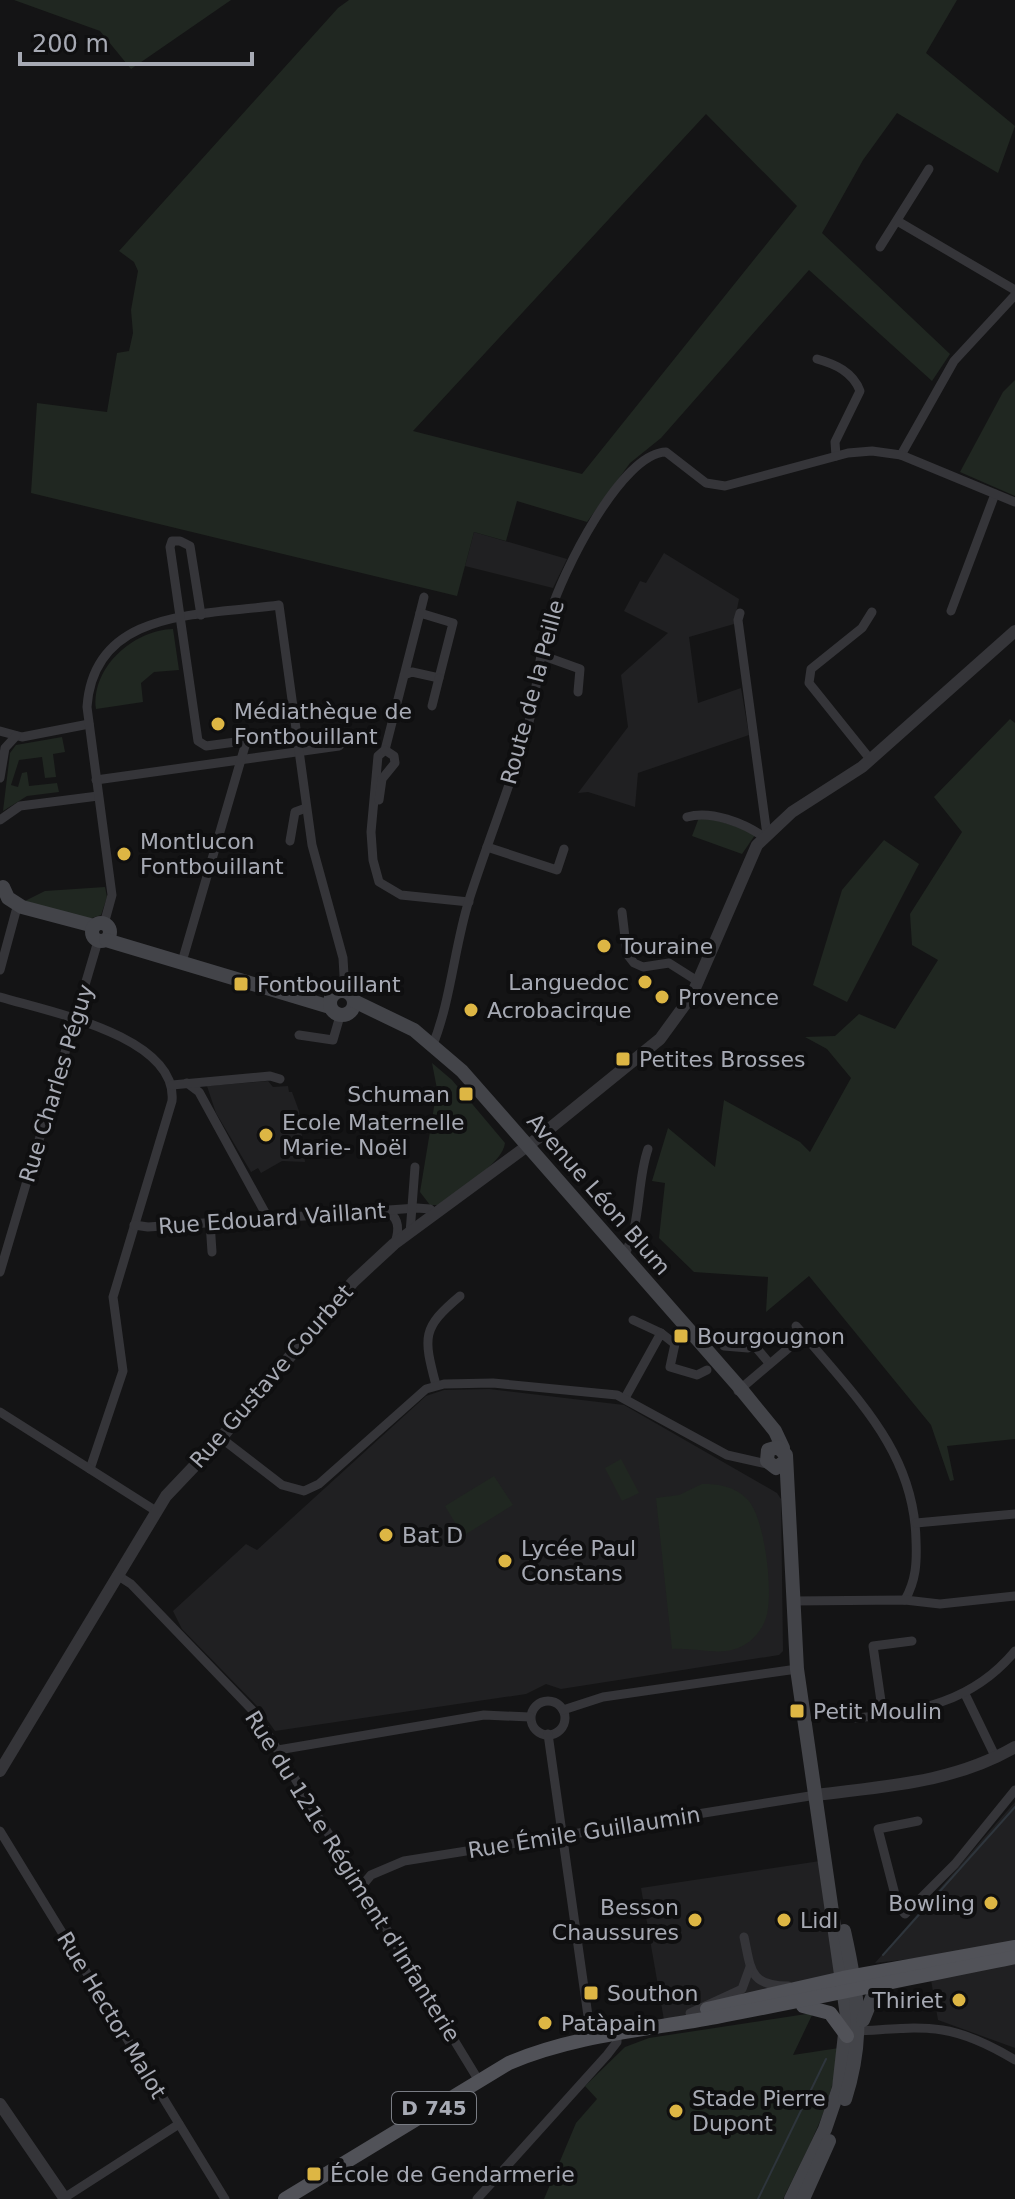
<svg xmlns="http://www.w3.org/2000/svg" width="1015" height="2199" font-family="'DejaVu Sans',sans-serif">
<rect width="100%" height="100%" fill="#141415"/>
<!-- built -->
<g fill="#202022">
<path d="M 474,532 L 567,559 L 553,588 L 465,566 Z"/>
<path d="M 664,553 L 739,599 L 734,624 L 689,637 L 698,703 L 741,688 L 749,735 L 638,773 L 635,807 L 588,792 L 578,793 L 628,727 L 621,675 L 668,633 L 624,611 L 640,581 L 646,583 Z"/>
<path d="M 268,1081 L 273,1087 L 288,1086 L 289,1092 L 292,1092 L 299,1111 L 305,1162 L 282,1161 L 261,1173 L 258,1168 L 251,1172 L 216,1113 L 207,1086 Z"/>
<path d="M 489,1389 L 624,1405 L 777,1493 L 781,1499 L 783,1651 L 779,1655 L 561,1689 L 546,1684 L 526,1694 L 275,1731 L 258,1707 L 182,1629 L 173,1611 L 246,1544 L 257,1550 L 426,1396 L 444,1390 Z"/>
<path d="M 1015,1802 L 1015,2048 L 938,2020 L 927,1957 L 875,1963 Z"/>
<path d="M 820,1861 L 843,1978 L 664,2020 L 641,1888 Z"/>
</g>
<!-- green -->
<g fill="#202721" fill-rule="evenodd">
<path d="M 14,0 L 231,0 L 131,69 L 100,31 Z"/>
<path d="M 349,0 L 957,0 L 926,53 L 1015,126 L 998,173 L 897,113 L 863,160 L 822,233 L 950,354 L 932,381 L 809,270 L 661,438 L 630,463 L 587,522 L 517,501 L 506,541 L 474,532 L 457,596 L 31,493 L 37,403 L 107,412 L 117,353 L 129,351 L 133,333 L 131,310 L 138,271 L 134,262 L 119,251 L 338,8 ZM 706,114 L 797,206 L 582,474 L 413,431 Z"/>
<path d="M 1015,380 L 1015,496 L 960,472 L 1003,392 Z"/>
<path d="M 173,629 L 179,670 L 154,672 L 141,683 L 143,702 L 96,709 C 91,667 134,630 173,629 Z"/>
<path d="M 1010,719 L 1015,723 L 1015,1439 L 947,1446 L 954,1480 L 950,1481 L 931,1425 L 809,1276 L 766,1312 L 768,1277 L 694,1272 L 659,1238 L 665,1183 L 652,1181 L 668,1128 L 715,1167 L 724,1100 L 800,1142 L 810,1152 L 851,1078 L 827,1049 L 805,1037 L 835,1036 L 859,1014 L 895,1029 L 938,960 L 912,945 L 910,914 L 962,832 L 934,797 Z"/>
<path d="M 62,737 L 65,752 L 53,754 L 56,777 L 45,778 L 42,757 L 19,760 L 11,785 L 18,787 L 22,773 L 27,772 L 29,786 L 57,783 L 59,792 L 27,796 L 3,811 L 10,753 L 16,745 Z"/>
<path d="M 700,815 L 753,832 L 755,835 L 742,854 L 692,836 Z"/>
<path d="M 884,840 L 919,864 L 847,1002 L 813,985 L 842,890 Z"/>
<path d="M 105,887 L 107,897 L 101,915 L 86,920 L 25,901 L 45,891 Z"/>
<path d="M 432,1063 L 452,1080 L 505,1143 C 503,1164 455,1192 438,1205 L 430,1205 L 420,1192 L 437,1089 Z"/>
<path d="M 621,1459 L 639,1493 L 622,1501 L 605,1468 Z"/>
<path d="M 494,1476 L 513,1505 L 463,1536 L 445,1506 Z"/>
<path d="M 702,1484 C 719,1484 734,1486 747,1499 C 765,1516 774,1595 766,1618 C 762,1631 751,1643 738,1648 C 718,1656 694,1647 672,1649 L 656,1498 L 679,1495 Z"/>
<path d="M 813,2013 L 793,2055 L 839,2048 C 834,2103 807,2150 783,2199 L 544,2199 L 576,2123 L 597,2099 L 585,2086 L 625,2047 L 649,2038 Z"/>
</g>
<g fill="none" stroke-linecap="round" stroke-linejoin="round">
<!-- stream -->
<g stroke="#2e353c" stroke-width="2">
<path d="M 883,1955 L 1015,1807"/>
<path d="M 758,2199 L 826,2059"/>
</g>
<!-- minor -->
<g stroke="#353539" stroke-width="9">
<path d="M 899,222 L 1015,290"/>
<path d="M 880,247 L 929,169"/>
<path d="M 817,359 C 835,364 853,372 860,391 L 835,442 L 836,456"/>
<path d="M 901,455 L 954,361 L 1015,295"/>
<path d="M 951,611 L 995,494"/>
<path d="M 420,613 L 424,597"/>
<path d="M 740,613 L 738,620 L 767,835"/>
<path d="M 541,655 L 580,669 L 578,692"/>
<path d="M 404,675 L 412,672 L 439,678 L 453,623 L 420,613 L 385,750 L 378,756 L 371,832 L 373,860 L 379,882 L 401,895 L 469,902"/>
<path d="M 432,706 L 439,678"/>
<path d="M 0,731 L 22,737 L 89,724"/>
<path d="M 870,759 L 809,683 L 811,669 L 862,628 L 872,612"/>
<path d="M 0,778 L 5,748 L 16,736"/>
<path d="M 96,780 L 339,746 L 348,737"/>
<path d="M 379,800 L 382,779 L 395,763 L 394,756 L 385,750"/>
<path d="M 687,817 C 711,810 744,823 764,837"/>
<path d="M 0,820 L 20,806 L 98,796"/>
<path d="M 290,841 L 295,812 L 306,808"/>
<path d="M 487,847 L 557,870 L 564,849"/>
<path d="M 622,912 L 627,954 L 634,963 L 643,967 L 669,963 L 699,982"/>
<path d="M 104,924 L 112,895 L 87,707 C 94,606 206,616 279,605 L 312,845 L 343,958 L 345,992"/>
<path d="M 184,955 L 245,746 L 243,741 L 206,746 L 198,741 L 170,547 L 172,541 L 180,541 L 190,546 L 201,615"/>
<path d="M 0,970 L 16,911"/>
<path d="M 0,997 C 46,1011 178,1036 172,1101 L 113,1297 L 123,1371 L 90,1469"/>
<path d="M 299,1035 L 333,1040 L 340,1016"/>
<path d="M 432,1047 C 451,1001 454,948 469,900 C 487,844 509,789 526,733 C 538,694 538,653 550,614 C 561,575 621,453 666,452 L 706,483 L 725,486 L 848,453 L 872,451 L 901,455 L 1015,502"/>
<path d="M 187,1083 L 199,1092 L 268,1218"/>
<path d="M 172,1085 L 270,1076 L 280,1079"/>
<path d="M 384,1210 C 399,1216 400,1228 395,1243"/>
<path d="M 210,1222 L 212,1252"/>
<path d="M 134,1225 L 148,1227 L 417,1208 L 430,1209 L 435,1215"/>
<path d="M 410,1233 L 415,1167"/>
<path d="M 623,1257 C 642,1226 636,1183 648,1149"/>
<path d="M 0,1272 L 98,941"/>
<path d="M 633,1320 L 661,1333"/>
<path d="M 796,1326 L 804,1335"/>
<path d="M 724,1346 L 748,1348 L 754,1345 L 769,1363"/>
<path d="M 436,1385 C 423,1336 422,1328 460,1296"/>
<path d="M 738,1391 L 804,1335 C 857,1399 914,1452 916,1540 C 917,1563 916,1580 905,1600"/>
<path d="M 625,1398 L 661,1333 L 675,1344 L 670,1367 L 697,1375 L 707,1370"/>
<path d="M 0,1412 L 156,1511"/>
<path d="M 221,1438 L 282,1485 L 304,1491 L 319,1484 L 426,1389 L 444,1384 L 493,1383 L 617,1395 L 727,1455 L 771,1465"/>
<path d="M 916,1523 L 1015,1514"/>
<path d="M 117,1575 L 131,1584 L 255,1713 L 479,2081"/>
<path d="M 792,1601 L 905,1600 L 940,1604 L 1015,1596"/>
<path d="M 965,1694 L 996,1758"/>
<circle cx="548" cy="1718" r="17"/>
<path d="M 563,1710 L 603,1697 L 797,1669"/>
<path d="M 883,1715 L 873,1646 L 912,1641"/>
<path d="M 856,1718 C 918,1712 973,1702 1015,1651"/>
<path d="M 548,1734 L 591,2037"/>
<path d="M 278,1750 L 484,1715 L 530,1717"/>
<path d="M 918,1821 L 878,1829 L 898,1906 L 905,1914 L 955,1864 L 1015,1790"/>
<path d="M 0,1831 L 225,2199"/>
<path d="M 361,1887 L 371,1875 L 404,1861 L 816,1795"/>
<path d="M 744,1937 C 751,1969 749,1986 788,1986"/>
<path d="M 690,2013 L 742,1989 L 750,1967"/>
<path d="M 860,2031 C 929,2026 954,2023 1015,2060"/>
<path d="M 64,2198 L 179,2124"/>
<path d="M 477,2199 L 607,2055 L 617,2042 L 617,2033"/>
</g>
<!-- tertiary -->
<g stroke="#353539" stroke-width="12">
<path d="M 0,1771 L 166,1496 L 221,1438 L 353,1282 L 394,1244 L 538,1138 L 660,1039 L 692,995 L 757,845 L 792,812 L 862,767 L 1015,631"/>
<path d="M 816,1795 C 885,1786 953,1783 1015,1747"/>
<path d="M 0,2104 L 65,2199"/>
</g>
<!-- secondary -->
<g stroke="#434449" stroke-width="14">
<path d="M 3,887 L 8,898 L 22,907 L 94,926"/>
<circle cx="101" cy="932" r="9"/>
<path d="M 106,940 L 330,1007"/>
<circle cx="342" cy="1003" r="12"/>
<path d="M 354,1001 L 414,1030 L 462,1071 L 740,1388 L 775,1431 L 783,1448"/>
<path d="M 785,1461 L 776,1468 L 767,1461 L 768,1450 L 778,1447 L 786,1455 L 797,1669 L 847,2016 L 839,2088 L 825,2129 L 791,2199"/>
<path d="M 844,1931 C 858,1993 865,2037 845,2099"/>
<path d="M 863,2020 L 876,1988"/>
<path d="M 803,2199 L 829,2141"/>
</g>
<!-- primary -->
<g stroke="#515258" stroke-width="14">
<path d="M 803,2006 L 830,2013 L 847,2036"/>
<path d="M 707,2009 L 843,1978 L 1015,1947"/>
<path d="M 285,2199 L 509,2063 C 575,2035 646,2030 716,2017 C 816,1998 915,1977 1015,1957"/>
</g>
</g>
<!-- markers -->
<g fill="#ddb644" stroke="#0f0f10" stroke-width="3">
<circle cx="218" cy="724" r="8"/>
<circle cx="124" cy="854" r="8"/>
<circle cx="604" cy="946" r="8"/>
<circle cx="645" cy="982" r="8"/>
<rect x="233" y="976" width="16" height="16" rx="4"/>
<circle cx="662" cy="997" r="8"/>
<circle cx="471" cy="1010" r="8"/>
<rect x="615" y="1051" width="16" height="16" rx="4"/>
<rect x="458" y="1086" width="16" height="16" rx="4"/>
<circle cx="266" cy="1135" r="8"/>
<rect x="673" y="1328" width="16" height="16" rx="4"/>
<circle cx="386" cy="1535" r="8"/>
<circle cx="505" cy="1561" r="8"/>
<rect x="789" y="1703" width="16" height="16" rx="4"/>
<circle cx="991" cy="1903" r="8"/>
<circle cx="695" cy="1920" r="8"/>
<circle cx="784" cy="1920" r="8"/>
<rect x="583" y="1985" width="16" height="16" rx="4"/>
<circle cx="959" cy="2000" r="8"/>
<circle cx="545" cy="2023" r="8"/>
<circle cx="676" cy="2111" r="8"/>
<rect x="306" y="2166" width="16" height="16" rx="4"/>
</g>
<g text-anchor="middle" stroke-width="8" stroke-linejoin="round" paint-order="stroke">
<!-- shield labels -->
<rect fill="#0f0f10" stroke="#797c83" stroke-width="2" x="392" y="2092" width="84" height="32" rx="6"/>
<g font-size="20" font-weight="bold" fill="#a7aab4">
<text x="434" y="2115">D 745</text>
</g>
<!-- street labels -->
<g font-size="22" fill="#a7aab4" stroke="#0f0f10">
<text transform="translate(532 692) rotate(-75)" y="8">Route de la Peille</text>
<text transform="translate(56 1083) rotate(-73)" y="8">Rue Charles Péguy</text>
<text transform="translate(599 1194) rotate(49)" y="8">Avenue Léon Blum</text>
<text transform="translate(272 1218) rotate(-4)" y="8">Rue Edouard Vaillant</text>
<text transform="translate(271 1376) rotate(-49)" y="8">Rue Gustave Courbet</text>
<text transform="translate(584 1832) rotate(-9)" y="8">Rue Émile Guillaumin</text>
<text transform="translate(353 1876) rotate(58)" y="8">Rue du 121e Régiment d'Infanterie</text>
<text transform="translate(112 2015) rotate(59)" y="8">Rue Hector Malot</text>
</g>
<!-- poi labels -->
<g font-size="22" fill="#a7aab4" stroke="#0f0f10" text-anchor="start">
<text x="234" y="719">Médiathèque de<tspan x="234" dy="25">Fontbouillant</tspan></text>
<text x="140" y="849">Montlucon<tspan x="140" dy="25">Fontbouillant</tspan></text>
<text x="620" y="954">Touraine</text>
<text x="629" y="990" text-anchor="end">Languedoc</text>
<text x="257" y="992">Fontbouillant</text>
<text x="678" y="1005">Provence</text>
<text x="487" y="1018">Acrobacirque</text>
<text x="639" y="1067">Petites Brosses</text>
<text x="450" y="1102" text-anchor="end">Schuman</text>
<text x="282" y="1130">Ecole Maternelle<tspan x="282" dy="25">Marie- Noël</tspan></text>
<text x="697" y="1344">Bourgougnon</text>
<text x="402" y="1543">Bat D</text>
<text x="521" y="1556">Lycée Paul<tspan x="521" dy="25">Constans</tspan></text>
<text x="813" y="1719">Petit Moulin</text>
<text x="975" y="1911" text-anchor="end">Bowling</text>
<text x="679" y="1915" text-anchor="end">Besson<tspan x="679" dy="25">Chaussures</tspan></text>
<text x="800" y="1928">Lidl</text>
<text x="607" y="2001">Southon</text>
<text x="943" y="2008" text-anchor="end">Thiriet</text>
<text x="561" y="2031">Patàpain</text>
<text x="692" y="2106">Stade Pierre<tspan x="692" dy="25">Dupont</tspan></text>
<text x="330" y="2182">École de Gendarmerie</text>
</g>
</g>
<!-- scale -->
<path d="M20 52v12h232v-12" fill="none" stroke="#a7aab4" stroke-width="4"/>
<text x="32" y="52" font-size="24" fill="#a7aab4" stroke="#0f0f10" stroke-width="6" paint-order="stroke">200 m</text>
</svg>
